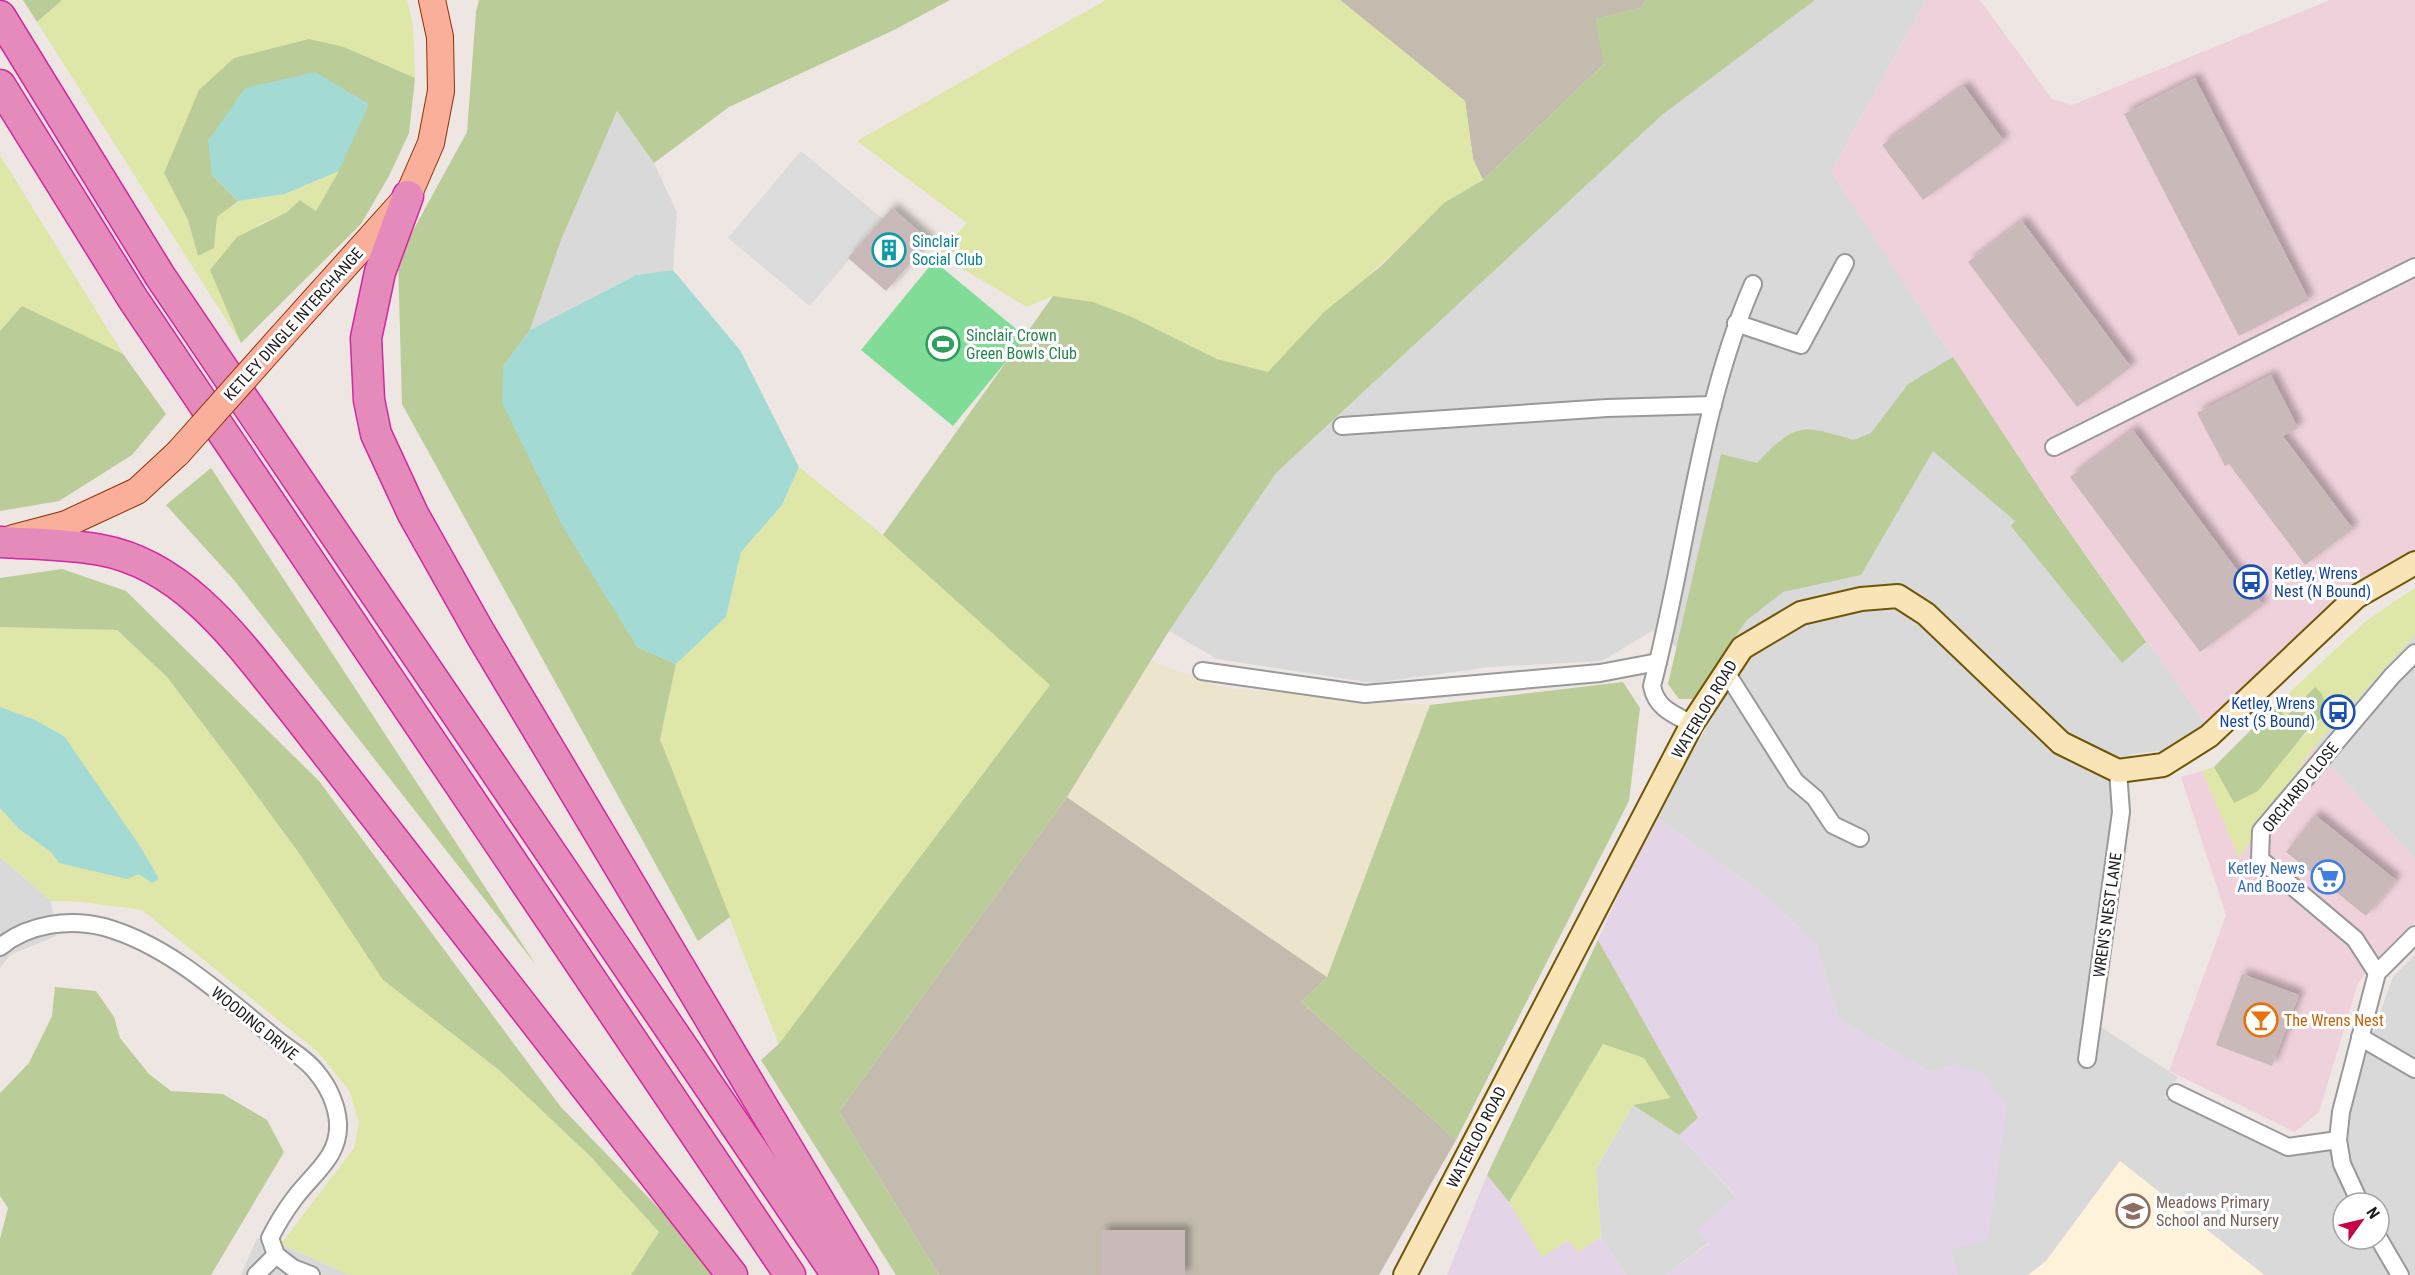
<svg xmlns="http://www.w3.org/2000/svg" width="2415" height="1275" font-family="'Roboto Condensed',sans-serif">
<defs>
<filter id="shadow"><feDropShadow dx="5.5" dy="-5.5" stdDeviation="3" flood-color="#0004"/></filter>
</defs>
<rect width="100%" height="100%" fill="#eee6e2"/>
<!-- residential -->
<g fill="#dad9da" fill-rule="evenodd">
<path d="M 1815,0 L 1926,0 L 1831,172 L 2049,503 L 2209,728 L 2169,750 L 2132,754 L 2117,796 L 2090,1020 L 2178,1077 L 2165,1098 L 2295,1154 L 2348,1148 L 2347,1105 L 2393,977 L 2415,955 L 2415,1275 L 2264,1275 L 2120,1161 L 2046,1261 L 2028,1275 L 1957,1275 L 1951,1250 L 2001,1134 L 2007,1104 L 1955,1064 L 1930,1072 L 1839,1019 L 1816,944 L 1762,893 L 1654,816 L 1726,694 L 1679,699 L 1668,684 L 1677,648 L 1652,631 L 1602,661 L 1490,667 L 1373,683 L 1217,659 L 1169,631 L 1276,473 L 1662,115 ZM 2343,1203 L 2379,1203 L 2379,1239 L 2343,1239 Z"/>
<path d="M 617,111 L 654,163 L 677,213 L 673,270 L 636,275 L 530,330 L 561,240 Z"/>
<path d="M 2415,635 L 2415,859 L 2314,747 Z"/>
<path d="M 0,857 L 51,901 L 56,936 L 10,955 L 0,968 Z"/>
<path d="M 1633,1105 L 1679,1135 L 1736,1197 L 1698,1230 L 1709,1242 L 1666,1275 L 1626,1275 L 1601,1237 L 1596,1169 Z"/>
<path d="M 257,1238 L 281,1244 L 349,1275 L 241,1275 Z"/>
</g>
<!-- commercial -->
<g fill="#efd1db">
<path d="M 1926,0 L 1980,0 L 2052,99 L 2072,105 L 2330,0 L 2415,0 L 2415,553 L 2209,728 L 2049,503 L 1831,172 Z"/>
<path d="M 2314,747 L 2415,859 L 2415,922 L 2383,952 L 2358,983 L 2319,1112 L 2295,1132 L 2169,1071 L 2226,915 L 2181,777 L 2202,771 L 2239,857 Z"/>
</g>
<!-- industrial -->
<g fill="#e3d4e7">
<path d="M 1654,816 L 1762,893 L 1816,944 L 1839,1019 L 1930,1072 L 1955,1064 L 1984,1074 L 2007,1104 L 1988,1239 L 1951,1250 L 1957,1275 L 1666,1275 L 1709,1243 L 1698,1230 L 1736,1196 L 1679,1135 L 1698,1118 L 1598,940 Z"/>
<path d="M 1487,1175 L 1509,1202 L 1542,1256 L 1569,1240 L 1578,1252 L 1601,1237 L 1626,1275 L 1447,1275 Z"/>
</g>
<!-- education -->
<path fill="#fef2da" d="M 2120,1161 L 2263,1274 L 2264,1275 L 2028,1275 L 2046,1261 Z"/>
<!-- construction -->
<g fill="#c2bbae">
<path d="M 1340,0 L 1646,0 L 1641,8 L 1596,19 L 1604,64 L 1483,180 L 1473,159 L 1465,101 Z"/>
<path d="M 1067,797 L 1327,977 L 1301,1002 L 1456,1140 L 1379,1275 L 939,1275 L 839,1112 Z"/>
</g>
<!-- farmland -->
<path fill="#ece4cd" d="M 1151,661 L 1224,688 L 1430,705 L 1327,977 L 1067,797 Z"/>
<!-- grass -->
<g fill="#dee7a8">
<path d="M 62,0 L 407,0 L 413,25 L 415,78 L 344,47 L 234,58 L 178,144 L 164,173 L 188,220 L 198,256 L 214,248 L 217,217 L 238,201 L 285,194 L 339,171 L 316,211 L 300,200 L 287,212 L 260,224 L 211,270 L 241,343 L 37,22 Z"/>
<path d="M 1106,0 L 1340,0 L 1465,101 L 1473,159 L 1483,180 L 1444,204 L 1268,372 L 1217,359 L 1134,318 L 1053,296 L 1027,307 L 938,254 L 967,223 L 857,141 Z"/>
<path d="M 0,155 L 123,354 L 22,306 L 0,331 Z"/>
<path d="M 799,467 L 883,535 L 1051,685 L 779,1045 L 660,739 L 676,664 L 726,617 L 741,552 L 782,505 Z"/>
<path d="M 2415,588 L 2415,635 L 2314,747 L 2239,858 L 2202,771 L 2214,767 L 2234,803 L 2328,713 L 2286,717 L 2276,705 L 2366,621 Z"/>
<path d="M 0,627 L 117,630 L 167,677 L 238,770 L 301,856 L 383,980 L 499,1070 L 590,1156 L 659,1232 L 631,1275 L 349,1275 L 281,1244 L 354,1148 L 359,1122 L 349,1090 L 318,1052 L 142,910 L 82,902 L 51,901 L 0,857 L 0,808 L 19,829 L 51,852 L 59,863 L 87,868 L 64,736 L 33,719 L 0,707 Z"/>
<path d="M 1603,1044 L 1644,1058 L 1670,1098 L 1633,1105 L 1596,1168 L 1601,1237 L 1578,1252 L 1568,1240 L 1542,1257 L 1509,1202 Z"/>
</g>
<!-- forest -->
<g fill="#bacc97">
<path d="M 23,0 L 62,0 L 37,22 Z"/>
<path d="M 479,0 L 950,0 L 894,30 L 729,107 L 654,163 L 617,111 L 561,240 L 530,330 L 503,367 L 637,647 L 676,664 L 660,739 L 730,917 L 698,941 L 402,404 L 398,258 L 467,132 L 476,12 Z"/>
<path d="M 1646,0 L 1815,0 L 1662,115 L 1276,473 L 1169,631 L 1067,797 L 839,1112 L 939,1275 L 896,1275 L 761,1060 L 779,1044 L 1050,685 L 883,535 L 1053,296 L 1093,302 L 1134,318 L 1217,359 L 1268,372 L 1324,312 L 1380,267 L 1444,203 L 1483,180 L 1604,64 L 1595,19 L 1641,8 Z"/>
<path d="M 309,39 L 344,47 L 415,78 L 409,133 L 389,176 L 361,224 L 241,343 L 210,270 L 237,237 L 287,212 L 300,200 L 316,211 L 339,171 L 212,175 L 238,201 L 217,217 L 214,248 L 198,256 L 188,220 L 164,173 L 199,90 L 234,58 Z"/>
<path d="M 22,306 L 123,354 L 166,414 L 132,455 L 59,501 L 0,511 L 0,331 Z"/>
<path d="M 1953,357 L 2049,503 L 2146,642 L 2122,663 L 2011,526 L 2015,521 L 1933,451 L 1861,575 L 1783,592 L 1746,621 L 1693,699 L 1679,699 L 1668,684 L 1721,454 L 1757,463 C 1796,422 1801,424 1854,440 L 1871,433 L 1908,384 Z"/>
<path d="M 211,468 L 536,965 L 234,580 L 166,505 Z"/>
<path d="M 62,569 L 126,591 L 319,781 L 560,1106 L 674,1224 L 712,1275 L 631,1275 L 659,1232 L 590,1156 L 499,1070 L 383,980 L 301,856 L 238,770 L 167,677 L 117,630 L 0,627 L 0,578 Z"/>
<path d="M 1623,682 L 1640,708 L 1629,801 L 1456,1140 L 1301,1002 L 1327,977 L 1430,705 Z"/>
<path d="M 2315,687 L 2322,694 L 2328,713 L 2309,728 L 2258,791 L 2234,803 L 2214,767 L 2276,705 L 2286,717 Z"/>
<path d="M 1598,940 L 1698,1118 L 1679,1135 L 1633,1105 L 1670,1098 L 1644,1058 L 1603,1044 L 1509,1202 L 1487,1175 Z"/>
<path d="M 55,987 L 96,991 L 114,1017 L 120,1038 L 149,1074 L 171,1091 L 223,1094 L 267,1120 L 284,1152 L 211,1275 L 0,1275 L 0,1239 L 8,1208 L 0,1196 L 0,1093 L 29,1063 L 52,1016 Z"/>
</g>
<!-- pitch -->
<path fill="#81dc98" d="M 934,261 L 1026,337 L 953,426 L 861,350 Z"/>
<!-- parking -->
<path fill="#dcdcdc" d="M 801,151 L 883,219 L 810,306 L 728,238 Z"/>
<!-- water -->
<g fill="#a3dbd4">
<path d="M 315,72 L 369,104 L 339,171 L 285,194 L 238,201 L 212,175 L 208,141 L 245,88 Z"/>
<path d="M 673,270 L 740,350 L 799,467 L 782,505 L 741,552 L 726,617 L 676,664 L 637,647 L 563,527 L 502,403 L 503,367 L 530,330 L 636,275 Z"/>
<path d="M 0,707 L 33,719 L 64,736 L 140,846 L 159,879 L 152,883 L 139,874 L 127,879 L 59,863 L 51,852 L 19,829 L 0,808 Z"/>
</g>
<!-- building -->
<g fill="#c9bab9" filter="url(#shadow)">
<path d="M 2195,78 L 2309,300 L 2239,336 L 2124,114 Z"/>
<path d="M 1964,86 L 2004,141 L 1923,200 L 1882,145 Z"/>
<path d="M 892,208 L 930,241 L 886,291 L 848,258 Z"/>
<path d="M 2022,221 L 2131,367 L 2077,407 L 1968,262 Z"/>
<path d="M 2271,375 L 2298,428 L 2283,436 L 2353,529 L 2305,565 L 2229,464 L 2225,466 L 2197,413 Z"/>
<path d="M 2133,430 L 2263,605 L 2200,652 L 2070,477 Z"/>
<path d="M 2315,815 L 2396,880 L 2366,916 L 2286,852 Z"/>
<path d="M 2242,974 L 2299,995 L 2272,1066 L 2216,1045 Z"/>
<rect x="1102" y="1230" width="83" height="45"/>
</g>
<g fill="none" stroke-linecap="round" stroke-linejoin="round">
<!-- street casing -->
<g stroke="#999" stroke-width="20">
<g id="street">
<path d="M 1736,323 L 1801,345 L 1845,263"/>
<path d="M 1342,426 L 1607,408 L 1713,405"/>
<path d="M 2054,447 L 2415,267"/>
<path d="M 1202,671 L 1365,694 L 1600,673 L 1658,662"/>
<path d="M 1726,672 L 1795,781 L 1815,798 L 1833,825 L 1860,838"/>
<path d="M 1692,724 C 1673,714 1656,708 1652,686 C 1687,553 1698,411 1753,284"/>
<path d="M 0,947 C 28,924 69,918 104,927 C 169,945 223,996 275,1038 C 288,1049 307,1059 317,1073 C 328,1086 337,1105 338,1123 C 340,1157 312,1174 294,1199 C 285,1211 277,1224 270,1238 L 276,1255"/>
<path d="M 2377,973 L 2355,939 L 2260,859 L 2261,831 L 2392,676 L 2415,653"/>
<path d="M 2360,1037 L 2415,1069"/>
<path d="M 2087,1059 L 2121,812 L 2118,771"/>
<path d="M 2176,1093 L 2288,1147 L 2338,1140"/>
<path d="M 2360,1203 L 2342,1164 L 2338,1140 L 2341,1112 L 2377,973 L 2415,935"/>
<path d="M 2379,1239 L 2400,1275"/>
<path d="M 276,1255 L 293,1268 L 311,1275"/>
<path d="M 256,1275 L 276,1255"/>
</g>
</g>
<!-- secondary casing -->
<g stroke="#705607" stroke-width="26">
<path id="secondary" d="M 1405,1275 L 1692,724 L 1742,648 L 1801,613 L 1861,599 L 1898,596 L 1926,614 L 2061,743 L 2118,771 L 2163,765 L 2209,736 L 2356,597 L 2415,563"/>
</g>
<!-- primary casing -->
<g stroke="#922f03" stroke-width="28">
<g id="primary">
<path d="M 283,335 L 408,196 L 431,143 L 441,91 L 440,37 L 432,0"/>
<path d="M 13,538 L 66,524 L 137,491 L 178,453"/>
</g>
</g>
<!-- highway casing -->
<g stroke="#d427a0" stroke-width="33">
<g id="highway">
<path d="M 0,16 L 160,276 L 837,1275"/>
<path d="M 0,85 L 133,299 L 790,1275"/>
<path d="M 408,196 L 380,272 L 366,338 L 369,400 L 376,434 L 413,514 L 480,633 L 863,1275"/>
<path d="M 0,542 C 33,544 68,544 101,550 C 189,566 244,650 296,714 L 732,1275"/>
</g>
</g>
<!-- street -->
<use href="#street" stroke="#fff" stroke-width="16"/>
<!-- secondary -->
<use href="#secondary" stroke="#f8e4b6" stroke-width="22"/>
<!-- primary -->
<use href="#primary" stroke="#faaf9b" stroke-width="26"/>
<!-- highway -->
<use href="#highway" stroke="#e48bbb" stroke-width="30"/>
<!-- primary-bridge casing -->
<g stroke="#922f03" stroke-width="28" stroke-linecap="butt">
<path id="primary-bridge" d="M 178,453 L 283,335"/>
</g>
<!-- primary-bridge -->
<use href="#primary-bridge" stroke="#faaf9b" stroke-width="26"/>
</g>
<!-- icons -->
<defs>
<g id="building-ring" transform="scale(1.725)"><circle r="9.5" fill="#fff" stroke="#0f9aa8" stroke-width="1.5"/><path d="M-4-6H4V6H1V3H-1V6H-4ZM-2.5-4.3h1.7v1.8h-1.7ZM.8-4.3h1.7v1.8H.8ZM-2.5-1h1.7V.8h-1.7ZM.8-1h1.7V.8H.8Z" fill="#0f9aa8"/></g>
<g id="stadium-ring" transform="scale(1.725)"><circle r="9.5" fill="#fff" stroke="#2e9e5b" stroke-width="1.5"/><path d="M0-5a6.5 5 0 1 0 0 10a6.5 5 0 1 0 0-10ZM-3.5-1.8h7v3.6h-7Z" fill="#2e9e5b"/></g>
<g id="bus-ring" transform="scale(1.725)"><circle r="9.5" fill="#fff" stroke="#1a4fb4" stroke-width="1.5"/><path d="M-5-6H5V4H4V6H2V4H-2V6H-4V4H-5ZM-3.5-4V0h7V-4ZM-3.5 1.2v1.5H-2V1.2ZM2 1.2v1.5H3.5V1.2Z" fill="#1a4fb4"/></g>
<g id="supermarket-ring" transform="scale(1.725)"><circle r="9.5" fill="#fff" stroke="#3f7fe0" stroke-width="1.5"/><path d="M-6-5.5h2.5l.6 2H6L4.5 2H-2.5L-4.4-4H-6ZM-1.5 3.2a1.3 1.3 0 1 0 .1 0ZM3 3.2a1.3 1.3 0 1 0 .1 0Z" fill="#3f7fe0"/></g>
<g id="bar-ring" transform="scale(1.725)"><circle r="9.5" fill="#fff" stroke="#e8710a" stroke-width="1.5"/><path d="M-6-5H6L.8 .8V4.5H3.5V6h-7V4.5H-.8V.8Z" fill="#e8710a"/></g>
<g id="school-ring" transform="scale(1.725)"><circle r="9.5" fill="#fff" stroke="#8d6e63" stroke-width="1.5"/><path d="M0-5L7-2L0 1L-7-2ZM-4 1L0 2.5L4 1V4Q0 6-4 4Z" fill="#8d6e63"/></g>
</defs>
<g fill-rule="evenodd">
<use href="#building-ring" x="889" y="250"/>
<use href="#stadium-ring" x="943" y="344"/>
<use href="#bus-ring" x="2251" y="582"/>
<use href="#bus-ring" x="2338" y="712"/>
<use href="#supermarket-ring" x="2328" y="877"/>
<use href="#bar-ring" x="2261" y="1020"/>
<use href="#school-ring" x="2133" y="1211"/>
</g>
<g text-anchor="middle" stroke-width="6" stroke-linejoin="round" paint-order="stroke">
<!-- culture labels -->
<g font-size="16" fill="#0d838f" stroke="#fff" text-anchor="start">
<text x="912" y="247">Sinclair<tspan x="912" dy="18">Social Club</tspan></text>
</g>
<!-- street labels -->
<g font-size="16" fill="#1c1c1c" stroke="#fff">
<text transform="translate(293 324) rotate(-48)" y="6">KETLEY DINGLE INTERCHANGE</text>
<text transform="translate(1704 709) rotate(-59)" y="6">WATERLOO ROAD</text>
<text transform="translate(2300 787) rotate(-51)" y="6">ORCHARD CLOSE</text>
<text transform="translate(2107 915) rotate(-82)" y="6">WREN'S NEST LANE</text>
<text transform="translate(255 1023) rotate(39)" y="6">WOODING DRIVE</text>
<text transform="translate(1476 1137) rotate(-63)" y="6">WATERLOO ROAD</text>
</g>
<!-- leisure labels -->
<g font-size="16" fill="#27864d" stroke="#fff" text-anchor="start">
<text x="966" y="341">Sinclair Crown<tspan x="966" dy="18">Green Bowls Club</tspan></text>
</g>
<!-- transit labels -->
<g font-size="16" fill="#164399" stroke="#fff" text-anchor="start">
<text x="2274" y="579">Ketley, Wrens<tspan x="2274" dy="18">Nest (N Bound)</tspan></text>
<text x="2315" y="709" text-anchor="end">Ketley, Wrens<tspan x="2315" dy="18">Nest (S Bound)</tspan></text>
</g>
<!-- shop labels -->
<g font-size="16" fill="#366cbe" stroke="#fff" text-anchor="end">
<text x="2305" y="874">Ketley News<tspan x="2305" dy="18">And Booze</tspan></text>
</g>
<!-- food labels -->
<g font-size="16" fill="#c56008" stroke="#fff" text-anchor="start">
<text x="2284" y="1026">The Wrens Nest</text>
</g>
<!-- education labels -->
<g font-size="16" fill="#785e54" stroke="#fff" text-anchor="start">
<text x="2156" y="1208">Meadows Primary<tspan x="2156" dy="18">School and Nursery</tspan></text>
</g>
</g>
<!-- north arrow -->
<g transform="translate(2361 1221) rotate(56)"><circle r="28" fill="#ffffff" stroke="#a4a4a4" stroke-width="1.5"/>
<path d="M0-4.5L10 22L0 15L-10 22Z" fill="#c50449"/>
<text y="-9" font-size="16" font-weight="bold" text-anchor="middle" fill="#1c1c1c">N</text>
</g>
</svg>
